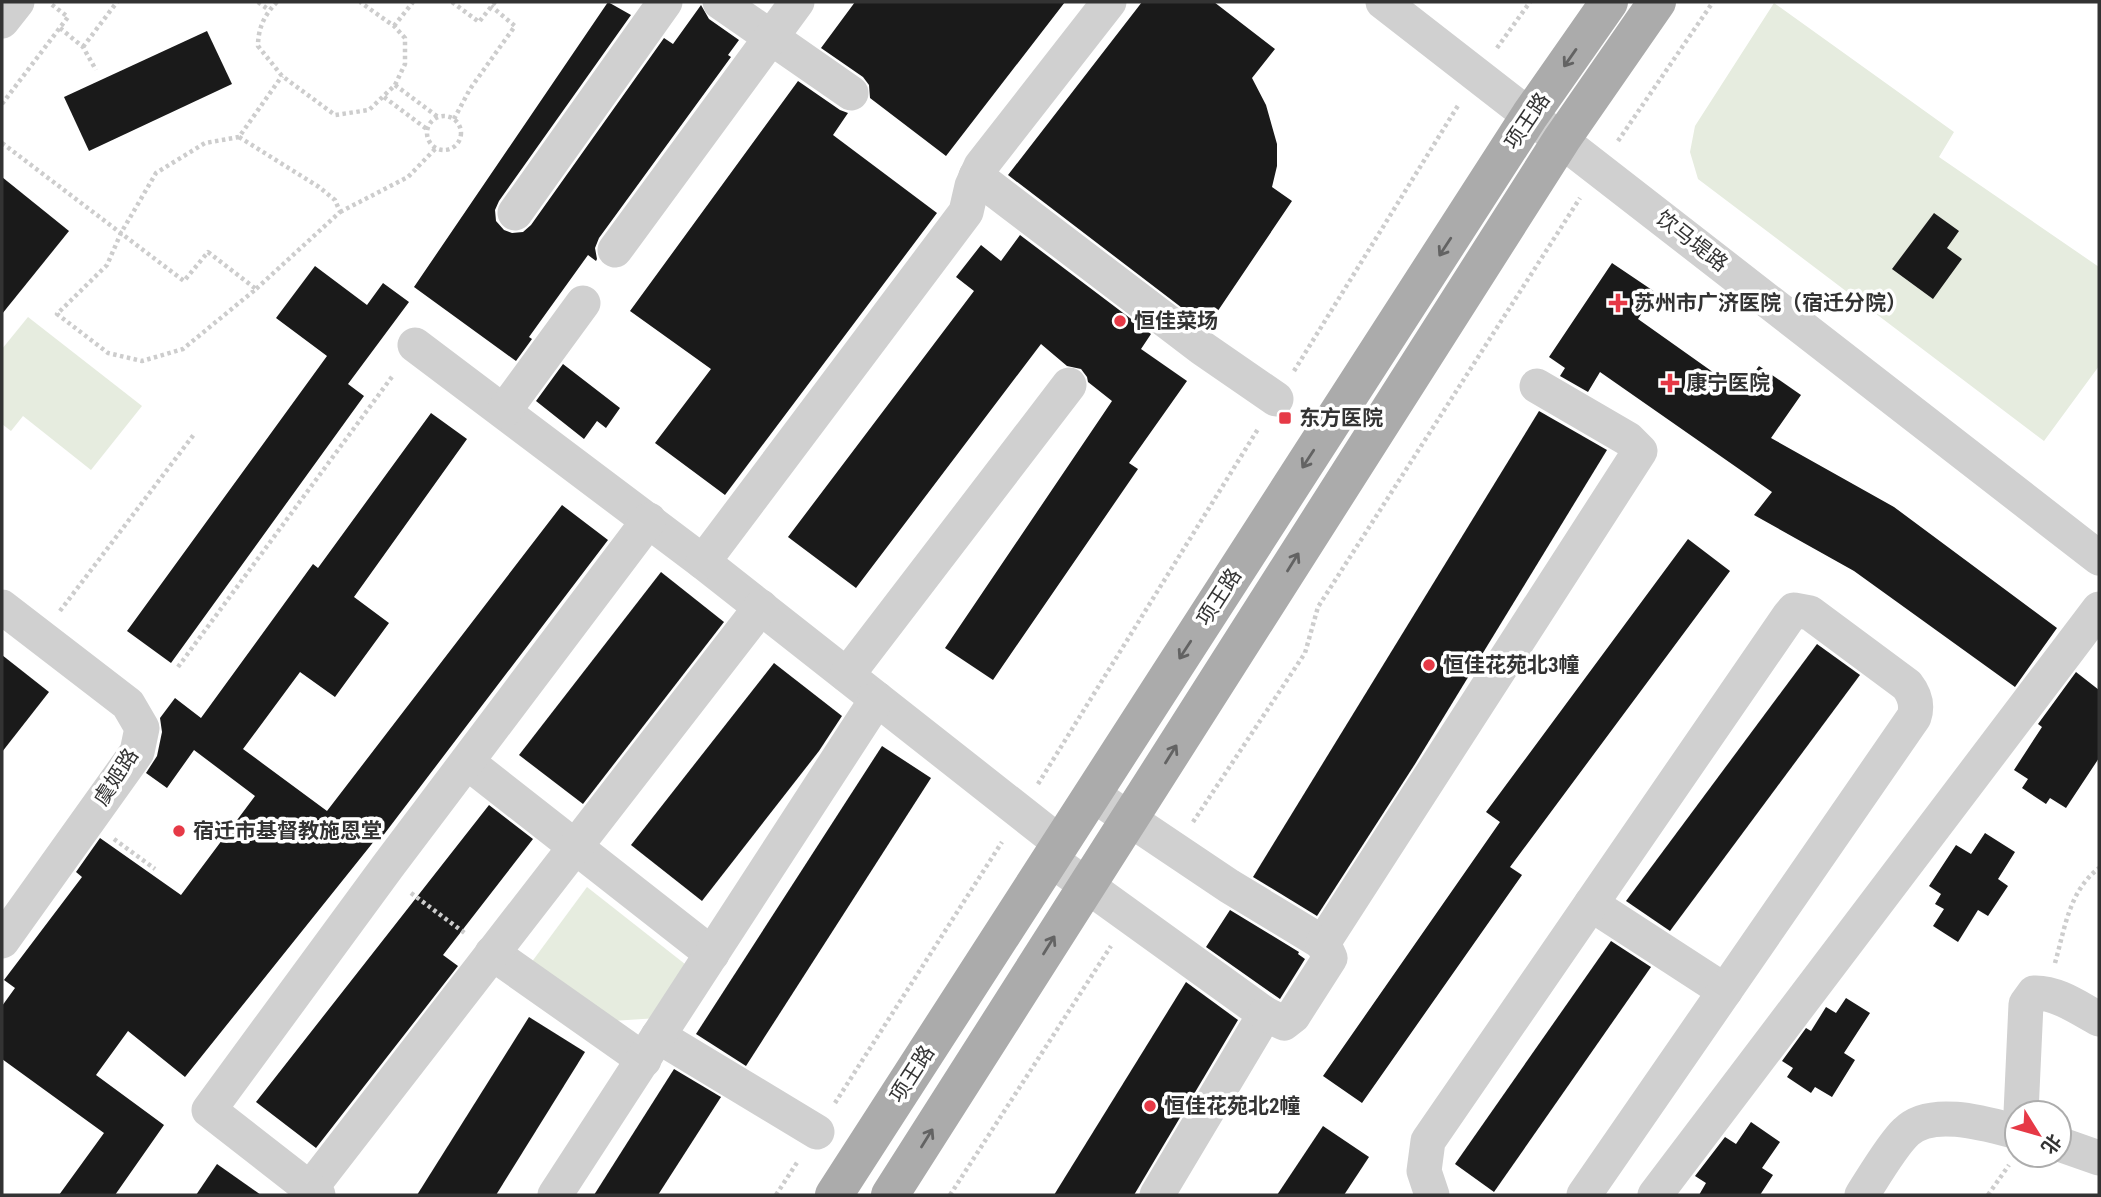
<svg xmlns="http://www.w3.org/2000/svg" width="2101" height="1197" font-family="'Roboto Condensed','Noto Sans SC',sans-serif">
<rect width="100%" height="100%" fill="#fff"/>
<!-- green -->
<g fill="#e6ecdf">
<path d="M 1774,3 L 1954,132 L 1939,157 L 2099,267 L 2099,366 L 2044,441 L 1698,179 L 1690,152 L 1695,126 Z"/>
<path d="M 28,317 L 142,406 L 91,470 L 23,416 L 11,431 L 2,424 L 2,349 Z"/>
<path d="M 587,887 L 690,968 L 658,1018 L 612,1021 L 531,963 Z"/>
</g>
<!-- building -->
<g fill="#1a1a1a">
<path d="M 608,2 L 631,15 L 499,201 L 495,210 L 496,221 L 504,230 L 512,233 L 523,232 L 531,225 L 664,38 L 673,44 L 701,5 L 709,19 L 739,40 L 728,55 L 731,57 L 599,238 L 595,248 L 597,259 L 596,261 L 588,255 L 529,337 L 532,339 L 516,361 L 414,287 Z"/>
<path d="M 855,2 L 1065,2 L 946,156 L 870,98 L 869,85 L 863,77 L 821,48 Z"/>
<path d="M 1142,2 L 1214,2 L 1275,49 L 1252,78 L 1266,105 L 1277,144 L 1277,166 L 1272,187 L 1292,201 L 1207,327 L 1008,175 Z"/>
<path d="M 207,31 L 232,84 L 89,151 L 64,97 Z"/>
<path d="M 798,81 L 840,110 L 848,113 L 833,135 L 937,213 L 725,495 L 655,443 L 711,369 L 630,311 Z"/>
<path d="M 2,177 L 69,231 L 2,314 Z"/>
<path d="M 1934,213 L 1959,231 L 1947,248 L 1962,259 L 1933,299 L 1892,269 Z"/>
<path d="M 1020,235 L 1151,334 L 1141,349 L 1187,381 L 1129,463 L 1138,469 L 993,680 L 945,648 L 1112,401 L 1088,382 L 1087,377 L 1081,369 L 1067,366 L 1041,344 L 856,588 L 788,537 L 974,291 L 956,277 L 981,245 L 1001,261 Z"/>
<path d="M 1612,263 L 1655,292 L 1638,319 L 1741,392 L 1759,366 L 1801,395 L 1771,438 L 1894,507 L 2057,628 L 2015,687 L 1854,571 L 1754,515 L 1772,492 L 1600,372 L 1588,392 L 1560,376 L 1565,368 L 1549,357 Z"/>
<path d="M 315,266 L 367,305 L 383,283 L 409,302 L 348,384 L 364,396 L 171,663 L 127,631 L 327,356 L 276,318 Z"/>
<path d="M 563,364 L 620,408 L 606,428 L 597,421 L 584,439 L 536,401 Z"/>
<path d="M 1539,411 L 1607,450 L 1415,764 L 1317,916 L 1253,877 Z"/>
<path d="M 431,413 L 467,439 L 354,597 L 389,623 L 335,697 L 300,672 L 243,749 L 327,811 L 562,505 L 608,540 L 382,837 L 379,835 L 185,1077 L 128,1031 L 96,1075 L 164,1125 L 115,1195 L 59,1195 L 104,1133 L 2,1059 L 2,1006 L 15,988 L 4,980 L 82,877 L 76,872 L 100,838 L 181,895 L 255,796 L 194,750 L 167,788 L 146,773 L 157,756 L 162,732 L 160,718 L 175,698 L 201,718 L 313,564 L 318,568 Z"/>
<path d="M 1688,539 L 1730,571 L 1510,867 L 1522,875 L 1362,1103 L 1323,1076 L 1500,822 L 1486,812 Z"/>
<path d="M 661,572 L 724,622 L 583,804 L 519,755 Z"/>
<path d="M 1817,644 L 1860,675 L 1670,931 L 1626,901 Z"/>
<path d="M 2,655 L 49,692 L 2,752 Z"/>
<path d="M 774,663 L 842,716 L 819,751 L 702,901 L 631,845 Z"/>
<path d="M 2076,672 L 2099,690 L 2099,758 L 2066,808 L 2050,798 L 2046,804 L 2022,788 L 2028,779 L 2014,770 L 2042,727 L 2038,724 Z"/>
<path d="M 882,746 L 931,778 L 746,1066 L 696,1034 Z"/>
<path d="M 489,805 L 533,839 L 443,955 L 458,966 L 316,1148 L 256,1102 Z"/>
<path d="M 1985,833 L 2015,852 L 1998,879 L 2008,886 L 1988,916 L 1978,910 L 1958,942 L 1933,926 L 1944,909 L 1935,904 L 1941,894 L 1929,886 L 1956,845 L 1971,854 Z"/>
<path d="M 1230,910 L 1299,952 L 1298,954 L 1305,959 L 1280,999 L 1206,947 Z"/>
<path d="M 1611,941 L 1651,967 L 1494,1192 L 1455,1164 Z"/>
<path d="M 1186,982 L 1238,1020 L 1134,1195 L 1054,1195 Z"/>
<path d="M 1846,998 L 1870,1013 L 1844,1053 L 1855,1060 L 1832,1097 L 1815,1087 L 1811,1093 L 1787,1077 L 1793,1068 L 1782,1061 L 1806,1028 L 1811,1031 L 1826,1007 L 1836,1013 Z"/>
<path d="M 529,1017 L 585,1052 L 496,1195 L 417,1195 Z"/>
<path d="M 674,1069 L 721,1097 L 658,1195 L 594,1195 Z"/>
<path d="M 1751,1122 L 1780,1142 L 1762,1168 L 1773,1175 L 1760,1195 L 1699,1195 L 1706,1183 L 1695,1176 L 1725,1137 L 1736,1144 Z"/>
<path d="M 1323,1126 L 1369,1157 L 1344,1195 L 1277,1195 Z"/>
<path d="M 217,1164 L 261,1195 L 196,1195 Z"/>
</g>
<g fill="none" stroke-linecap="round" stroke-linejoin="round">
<!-- path -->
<g stroke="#cdcdcd" stroke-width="4.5" stroke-dasharray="3.5 3.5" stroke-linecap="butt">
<path d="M 258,2 L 269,10"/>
<path d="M 277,2 C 264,15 258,29 258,46 L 282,76 L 335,115 L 369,110 L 395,85 L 405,64 L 405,38 L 394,26 L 360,2"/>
<path d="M 452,2 L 479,22 L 495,2"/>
<path d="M 394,26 L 413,2"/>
<path d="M 60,28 L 83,47 L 96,70"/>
<path d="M 83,47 L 117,2"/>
<path d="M 1497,48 L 1530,2"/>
<path d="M 395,85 L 438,117"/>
<path d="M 384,97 L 428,130"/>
<path d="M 2,104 L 68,17 L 51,4"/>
<circle cx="444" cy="133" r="17"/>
<path d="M 454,119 L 470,89 L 515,26 L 491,6"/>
<path d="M 239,137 L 319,187 L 335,200 L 340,212 L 256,289"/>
<path d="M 1618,141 L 1713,2"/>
<path d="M 2,143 L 184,281 L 208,252 L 256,289 L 183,349 L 142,361 L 108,353 L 57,314 L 107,265 L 121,233 L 156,173 L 205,143 L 239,137 L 282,76"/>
<path d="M 340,212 L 408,177 L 436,148"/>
<path d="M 1294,371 L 1459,104"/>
<path d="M 60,611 L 195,433"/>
<path d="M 178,667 L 394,374"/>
<path d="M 1038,784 L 1258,429"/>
<path d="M 1193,822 L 1305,653 L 1318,607 L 1580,198"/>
<path d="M 114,839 L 155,869"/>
<path d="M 411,893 L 466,934"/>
<path d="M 2055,963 C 2065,928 2069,891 2099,868"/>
<path d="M 835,1103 L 1002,842"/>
<path d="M 776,1195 L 798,1161"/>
<path d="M 950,1195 L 1111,946"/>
<path d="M 1988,1195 L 2009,1165"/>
</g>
<!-- minor -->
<g stroke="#d0d0d0" stroke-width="35">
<path d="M 720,2 L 851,93"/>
<path d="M 1383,2 L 2099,558"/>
<path d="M 2,21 L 17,2"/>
<path d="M 976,176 L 1202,348 L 1276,399"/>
<path d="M 515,213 L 665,2"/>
<path d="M 615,250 L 797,2"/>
<path d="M 415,345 L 703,562 L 1060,843"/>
<path d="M 504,411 L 583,303"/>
<path d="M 703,562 L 966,212 L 972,186 L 981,166 L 1109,2"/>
<path d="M 2,607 L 128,704 L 142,728 L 137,752 L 2,941"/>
<path d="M 847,675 L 1069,385"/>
<path d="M 467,762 L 712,954"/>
<path d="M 1092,794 L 1229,886 L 1323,943 L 1640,451 L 1628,439 L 1537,386"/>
<path d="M 1050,859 L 1265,1014 L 1157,1195"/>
<path d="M 1591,904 L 1725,991"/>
<path d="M 492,953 L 644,1060"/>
<path d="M 1265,1014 L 1284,1023 L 1293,1016 L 1330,958 L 1323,943"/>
<path d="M 658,1036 L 817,1132"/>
<path d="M 2021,1113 L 2026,1004 L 2034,993 C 2057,992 2080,1009 2099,1019"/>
<path d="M 2059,1144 L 2099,1158"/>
<path d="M 310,1189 L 761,607"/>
<path d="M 318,1195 L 209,1110 L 388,866 L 649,520"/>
<path d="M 555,1195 L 877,699"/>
<path d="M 1432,1195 L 1424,1171 L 1428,1141 L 1789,616 L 1794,610 L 1810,613 L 1907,685 C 1914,694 1918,705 1914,717 L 1584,1195"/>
<path d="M 1655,1195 L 2099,609"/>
<path d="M 1862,1195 C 1873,1178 1892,1145 1906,1132 C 1931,1107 1987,1124 2017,1132"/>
</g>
<!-- major -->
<g stroke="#ababab" stroke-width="38">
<path d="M 834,1195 L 1530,115 L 1609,2"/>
<path d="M 890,1195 L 1562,139 L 1657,2"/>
</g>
</g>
<!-- one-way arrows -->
<defs><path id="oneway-shaft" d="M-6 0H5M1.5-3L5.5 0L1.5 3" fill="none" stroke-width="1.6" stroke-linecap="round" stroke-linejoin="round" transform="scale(1.75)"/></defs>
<g stroke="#636363">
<use href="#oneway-shaft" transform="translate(1570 58) rotate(125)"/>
<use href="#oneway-shaft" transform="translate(1445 247) rotate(123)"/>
<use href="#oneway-shaft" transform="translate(1308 459) rotate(123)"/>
<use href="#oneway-shaft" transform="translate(1293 562) rotate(-58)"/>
<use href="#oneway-shaft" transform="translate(1185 650) rotate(123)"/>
<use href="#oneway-shaft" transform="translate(1171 754) rotate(-58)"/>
<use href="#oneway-shaft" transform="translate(1049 945) rotate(-58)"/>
<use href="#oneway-shaft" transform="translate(927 1138) rotate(-58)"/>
</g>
<!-- markers -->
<g fill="#e63946" stroke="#fff" stroke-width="2.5">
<path d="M1614.5 292.5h7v7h7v7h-7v7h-7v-7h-7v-7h7z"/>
<circle cx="1120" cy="321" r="7"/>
<path d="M1666.5 372.5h7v7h7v7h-7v7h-7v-7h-7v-7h7z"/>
<rect x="1278" y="411" width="14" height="14" rx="3.5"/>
<circle cx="1429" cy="665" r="7"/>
<circle cx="179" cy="831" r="7"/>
<circle cx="1150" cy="1106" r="7"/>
</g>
<g text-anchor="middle" stroke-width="7" stroke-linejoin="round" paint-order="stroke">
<!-- street labels -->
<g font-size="21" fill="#333" stroke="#fff">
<text transform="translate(1527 121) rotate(-56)" y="7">项王路</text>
<text transform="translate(1692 241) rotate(38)" y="7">饮马堤路</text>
<text transform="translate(1219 597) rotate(-57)" y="7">项王路</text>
<text transform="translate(116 777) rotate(-57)" y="7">虞姬路</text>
<text transform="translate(912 1074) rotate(-57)" y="7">项王路</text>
</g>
<!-- poi labels -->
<g font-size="21" font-weight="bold" fill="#333" stroke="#fff" text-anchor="start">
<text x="1634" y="310">苏州市广济医院（宿迁分院）</text>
<text x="1134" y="328">恒佳菜场</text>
<text x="1686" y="390">康宁医院</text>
<text x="1299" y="425">东方医院</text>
<text x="1443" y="672">恒佳花苑北3幢</text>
<text x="193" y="838">宿迁市基督教施恩堂</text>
<text x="1164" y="1113">恒佳花苑北2幢</text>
</g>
</g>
<!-- border -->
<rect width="2101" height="1197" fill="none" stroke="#333333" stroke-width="7"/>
<!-- north arrow -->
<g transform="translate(2038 1134) rotate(127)"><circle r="33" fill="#ffffff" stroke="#adadad" stroke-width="2"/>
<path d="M0-5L12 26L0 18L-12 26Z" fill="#e63946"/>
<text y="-10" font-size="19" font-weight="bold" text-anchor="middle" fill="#333333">北</text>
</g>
</svg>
